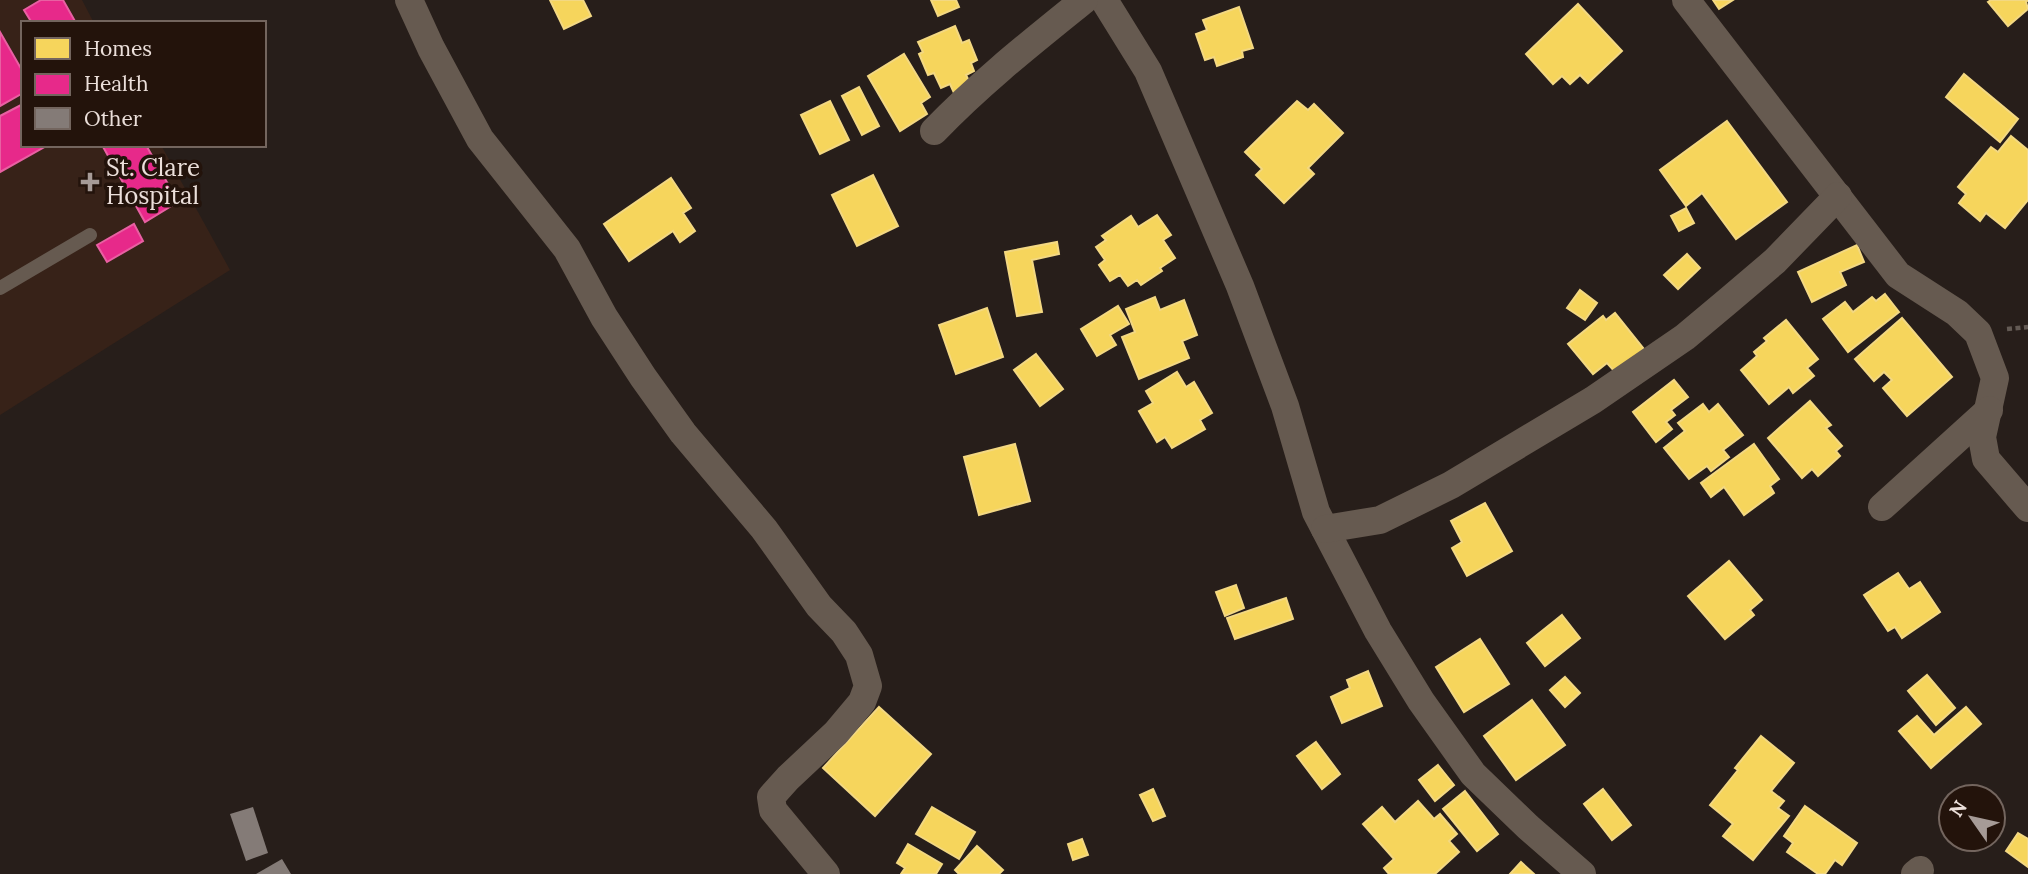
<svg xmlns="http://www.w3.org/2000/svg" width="2028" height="874" font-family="Lora,serif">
<rect width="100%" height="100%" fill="#271e1a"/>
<!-- built -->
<path fill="#372218" d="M 0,0 L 82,0 L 94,23 L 23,23 L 23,145 L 161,145 L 230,270 L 0,415 Z"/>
<!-- homes -->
<g fill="#f6d55c" stroke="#f3d882" stroke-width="2">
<path d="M 550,0 L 583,0 L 591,16 L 564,29 Z"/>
<path d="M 931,0 L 956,0 L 959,7 L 938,16 Z"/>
<path d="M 1713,0 L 1733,0 L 1719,9 Z"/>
<path d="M 1991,0 L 2028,0 L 2026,2 L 2028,9 L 2008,26 L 1988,2 Z"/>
<path d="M 1578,4 L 1622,51 L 1588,83 L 1580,75 L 1570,84 L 1562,76 L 1553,84 L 1526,54 Z"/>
<path d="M 1239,7 L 1253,48 L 1242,51 L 1243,57 L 1217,66 L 1214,57 L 1205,60 L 1196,34 L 1207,30 L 1203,20 Z"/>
<path d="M 955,26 L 962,43 L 969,40 L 977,60 L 971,63 L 974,71 L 966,75 L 971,85 L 954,93 L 950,84 L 941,88 L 934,73 L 928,75 L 919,54 L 923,52 L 918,42 Z"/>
<path d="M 904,54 L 930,97 L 921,103 L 927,114 L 900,131 L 868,76 Z"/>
<path d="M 1964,74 L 2018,119 L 2000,142 L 1946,97 Z"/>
<path d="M 859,87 L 879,126 L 862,135 L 842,96 Z"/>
<path d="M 830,101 L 849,140 L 820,154 L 801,115 Z"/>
<path d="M 1297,101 L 1308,110 L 1314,104 L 1343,133 L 1308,168 L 1314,174 L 1284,203 L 1256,175 L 1262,169 L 1245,152 Z"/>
<path d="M 1727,121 L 1787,202 L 1736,239 L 1702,193 L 1686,206 L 1660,170 Z"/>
<path d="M 2011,136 L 2028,150 L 2028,200 L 2005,228 L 1986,213 L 1980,221 L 1959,203 L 1966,194 L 1958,187 L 1991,147 L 1998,152 Z"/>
<path d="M 873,175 L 898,226 L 857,246 L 832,195 Z"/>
<path d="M 671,178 L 691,208 L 683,213 L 695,231 L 680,242 L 673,231 L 629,261 L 604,224 Z"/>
<path d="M 1686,208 L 1694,223 L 1679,231 L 1671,216 Z"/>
<path d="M 1157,215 L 1171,235 L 1163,240 L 1175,258 L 1160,268 L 1162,271 L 1141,285 L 1137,280 L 1128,286 L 1120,275 L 1110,281 L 1099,265 L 1105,260 L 1096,247 L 1106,240 L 1102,236 L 1131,216 L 1138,227 Z"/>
<path d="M 1057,242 L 1059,254 L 1032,260 L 1042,312 L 1017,316 L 1005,252 Z"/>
<path d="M 1857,245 L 1864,262 L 1840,272 L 1846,285 L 1812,302 L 1798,272 Z"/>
<path d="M 1687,254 L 1700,268 L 1678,289 L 1664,275 Z"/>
<path d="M 1580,290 L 1597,303 L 1585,320 L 1567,308 Z"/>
<path d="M 1885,294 L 1899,312 L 1848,352 L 1823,319 L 1845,302 L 1853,312 L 1872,297 L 1876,301 Z"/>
<path d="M 1155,297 L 1160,310 L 1184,300 L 1197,335 L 1182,341 L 1189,358 L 1139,379 L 1122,337 L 1135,332 L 1126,309 Z"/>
<path d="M 1118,306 L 1129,324 L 1110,335 L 1116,345 L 1097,356 L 1081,329 Z"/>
<path d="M 987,308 L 1003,357 L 956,374 L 939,325 Z"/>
<path d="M 1615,313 L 1644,349 L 1615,372 L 1607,363 L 1593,374 L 1568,344 L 1603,316 L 1606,320 Z"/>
<path d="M 1902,318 L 1952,377 L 1907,416 L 1883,388 L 1892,380 L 1884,372 L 1874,381 L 1855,359 Z"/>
<path d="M 1786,320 L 1818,359 L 1807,368 L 1814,376 L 1793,393 L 1789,387 L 1769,404 L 1741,370 L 1757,356 L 1754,352 L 1767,341 L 1764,338 Z"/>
<path d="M 1036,354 L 1063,389 L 1040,406 L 1014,370 Z"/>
<path d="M 1177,372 L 1186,387 L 1194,382 L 1212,413 L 1200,420 L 1205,429 L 1172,448 L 1165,437 L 1157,442 L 1139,411 L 1153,403 L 1146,391 Z"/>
<path d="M 1674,380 L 1688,397 L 1671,410 L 1675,415 L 1666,422 L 1672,429 L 1656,442 L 1633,412 Z"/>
<path d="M 1810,401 L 1831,425 L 1826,428 L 1842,446 L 1836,451 L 1840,456 L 1818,476 L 1812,469 L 1802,478 L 1768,438 Z"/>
<path d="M 1703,404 L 1709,412 L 1718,404 L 1743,435 L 1723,450 L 1729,457 L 1711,471 L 1707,466 L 1689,479 L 1664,448 L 1685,431 L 1678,423 Z"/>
<path d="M 1015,444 L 1030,501 L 979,515 L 964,457 Z"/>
<path d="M 1754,444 L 1779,479 L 1770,486 L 1774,493 L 1744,515 L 1724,487 L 1711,497 L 1701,483 Z"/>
<path d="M 1485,503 L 1512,551 L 1467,576 L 1452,548 L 1462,542 L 1451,521 Z"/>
<path d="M 1729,561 L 1762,600 L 1750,610 L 1754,615 L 1725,639 L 1688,596 Z"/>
<path d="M 1898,573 L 1909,589 L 1920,582 L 1940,612 L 1902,638 L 1895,627 L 1888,631 L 1864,595 Z"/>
<path d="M 1236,585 L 1244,608 L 1225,616 L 1216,592 Z"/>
<path d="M 1286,598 L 1293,619 L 1235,639 L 1227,618 Z"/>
<path d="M 1562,615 L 1580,638 L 1545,666 L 1527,643 Z"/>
<path d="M 1480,639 L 1509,684 L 1464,712 L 1436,667 Z"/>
<path d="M 1368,671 L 1382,706 L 1342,723 L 1331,697 L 1350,688 L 1347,680 Z"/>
<path d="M 1927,675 L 1955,708 L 1936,725 L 1908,691 Z"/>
<path d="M 1565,677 L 1580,693 L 1565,707 L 1550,690 Z"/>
<path d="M 1532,700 L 1565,745 L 1516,780 L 1484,736 Z"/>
<path d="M 879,707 L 931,754 L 875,816 L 823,768 Z"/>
<path d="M 1966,707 L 1981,724 L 1931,768 L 1899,731 L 1917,716 L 1934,735 Z"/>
<path d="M 1761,736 L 1794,763 L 1771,791 L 1784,801 L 1778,808 L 1789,816 L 1753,860 L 1723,836 L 1733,824 L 1710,805 L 1738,770 L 1735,768 Z"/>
<path d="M 1316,742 L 1340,774 L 1322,789 L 1297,756 Z"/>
<path d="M 1438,765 L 1454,785 L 1435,801 L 1419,780 Z"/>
<path d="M 1153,789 L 1165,816 L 1153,821 L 1140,795 Z"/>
<path d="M 1603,789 L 1631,825 L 1612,840 L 1584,804 Z"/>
<path d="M 1465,791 L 1498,834 L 1477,851 L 1443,809 Z"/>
<path d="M 1418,801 L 1434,819 L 1440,814 L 1457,834 L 1449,841 L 1459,852 L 1435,874 L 1389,874 L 1384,868 L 1394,859 L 1363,824 L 1382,807 L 1395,822 Z"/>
<path d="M 1805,806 L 1857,843 L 1842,865 L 1835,860 L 1825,874 L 1818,874 L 1787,852 L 1793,843 L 1784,836 Z"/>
<path d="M 932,807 L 975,832 L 959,859 L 916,834 Z"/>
<path d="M 2018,833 L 2028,839 L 2028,867 L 2006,851 Z"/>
<path d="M 1082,839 L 1088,855 L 1073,860 L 1068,844 Z"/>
<path d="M 908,844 L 942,864 L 936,874 L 901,874 L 905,868 L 897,863 Z"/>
<path d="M 977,846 L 1003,870 L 999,874 L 959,874 L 955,870 Z"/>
<path d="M 1521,862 L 1534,874 L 1510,874 Z"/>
</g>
<!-- health -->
<g fill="#e7298a" stroke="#e860a2" stroke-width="2">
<path d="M 41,0 L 63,0 L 76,23 L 32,23 L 24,10 Z"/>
<path d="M 0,32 L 23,72 L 23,93 L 0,106 Z"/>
<path d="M 23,104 L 23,145 L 48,145 L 0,172 L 0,116 Z"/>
<path d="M 102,145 L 146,145 L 178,202 L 145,222 Z"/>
<path d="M 134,224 L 143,241 L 107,262 L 97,245 Z"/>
</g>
<!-- building -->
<g fill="#847b77">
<path d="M 253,807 L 268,853 L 246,861 L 230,814 Z"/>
<path d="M 282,859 L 291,874 L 256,874 Z"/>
</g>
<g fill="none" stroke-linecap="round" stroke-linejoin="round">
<!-- path -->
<path stroke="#635a54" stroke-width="4.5" stroke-dasharray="5 3.5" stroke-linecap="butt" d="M 2007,329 L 2028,327"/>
<!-- lane -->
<path stroke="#665a50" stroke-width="14" d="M 0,288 L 90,235"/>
<!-- street -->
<g stroke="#665a50" stroke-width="28">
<path d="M 409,0 L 431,48 L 480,139 L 567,249 L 604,317 L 643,377 L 683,433 L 764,529 L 819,606 L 844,632 L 859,655 L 868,686 L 862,702 L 836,733 L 788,778 L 771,797 L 773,810 L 826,874"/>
<path d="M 1104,0 L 1148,71 L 1240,286 L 1285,406 L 1316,512 L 1378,631 L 1421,701 L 1473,774 L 1528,827 L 1582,874"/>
<path d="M 1686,0 L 1898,275 L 1957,313 L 1978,333 L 1995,378 L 1982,437 L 1986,459 L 2028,508"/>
<path d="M 934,131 C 980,83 1032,42 1084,0"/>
<path d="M 1882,507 L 1989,410"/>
<path d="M 1325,529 L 1380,520 L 1451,485 L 1593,400 L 1685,337 L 1728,301 L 1775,261 L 1838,196"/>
<path d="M 1915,874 L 1920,870"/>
</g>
</g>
<!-- markers -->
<path fill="#a69b97" stroke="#23130b" stroke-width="2.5" d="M86.5 171.5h7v7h7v7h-7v7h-7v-7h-7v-7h7z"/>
<g text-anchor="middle" stroke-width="7" stroke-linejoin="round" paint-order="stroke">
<!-- poi labels -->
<g font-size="24" fill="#ebdfda" stroke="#23130b" text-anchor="start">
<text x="106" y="176">St. Clare<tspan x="106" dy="28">Hospital</tspan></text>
</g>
</g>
<!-- legend -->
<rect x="21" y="21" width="245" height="126" fill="#23130b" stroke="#73655e" stroke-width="2"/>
<rect x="35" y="38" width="35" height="21" fill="#f6d55c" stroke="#73655e" stroke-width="2"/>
<text x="84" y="56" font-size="21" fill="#ebdfda">Homes</text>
<rect x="35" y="74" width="35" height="21" fill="#e7298a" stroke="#73655e" stroke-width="2"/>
<text x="84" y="91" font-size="21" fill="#ebdfda">Health</text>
<rect x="35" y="108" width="35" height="21" fill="#847b77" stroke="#73655e" stroke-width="2"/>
<text x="84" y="126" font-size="21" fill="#ebdfda">Other</text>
<!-- north arrow -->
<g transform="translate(1972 818) rotate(304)"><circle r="33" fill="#23130b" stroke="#73655e" stroke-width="2"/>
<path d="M0-5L12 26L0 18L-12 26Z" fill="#a69b97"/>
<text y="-10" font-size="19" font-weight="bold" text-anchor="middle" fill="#ebdfda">N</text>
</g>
</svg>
